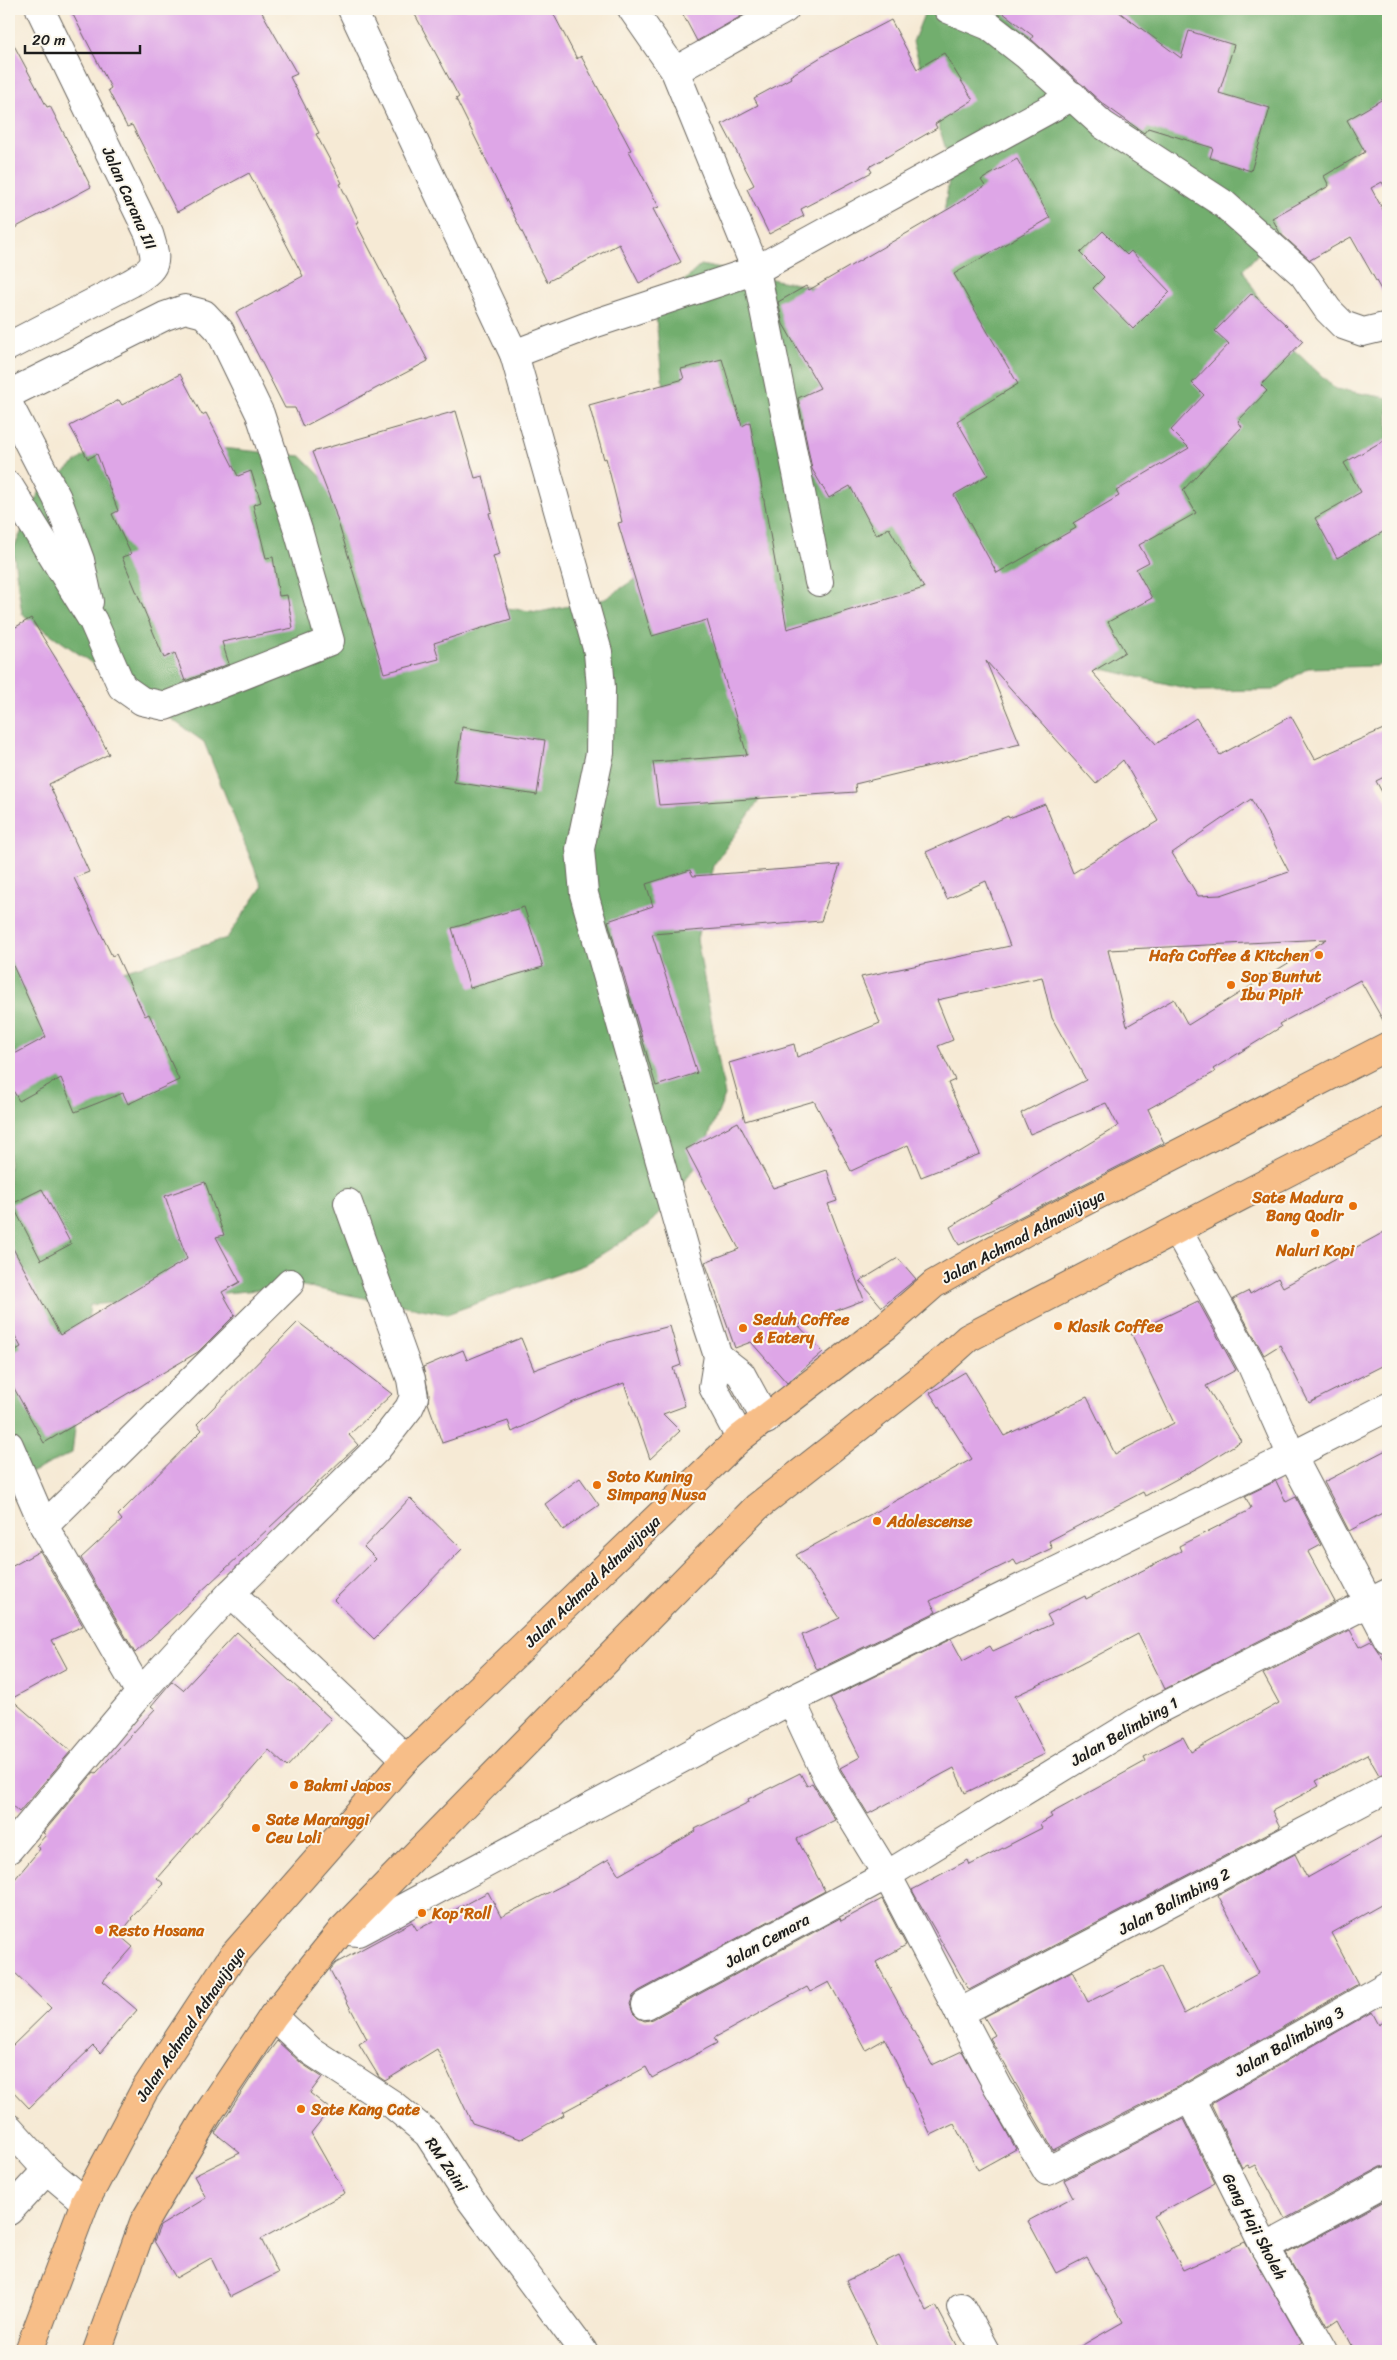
<svg xmlns="http://www.w3.org/2000/svg" width="1397" height="2360" font-family="Sriracha,sans-serif">
<rect width="100%" height="100%" fill="#fbf7ec"/>
<filter id="ink" filterUnits="userSpaceOnUse"><feTurbulence type="fractalNoise" baseFrequency=".02" numOctaves="2"/><feDisplacementMap in="SourceGraphic" scale="10" xChannelSelector="R" yChannelSelector="G"/><feConvolveMatrix kernelMatrix="1 2 1 2 8 2 1 2 1" color-interpolation-filters="sRGB"/></filter>
<filter id="wash" filterUnits="userSpaceOnUse"><feTurbulence type="fractalNoise" baseFrequency=".0096" numOctaves="4" result="noise"/><feDisplacementMap in="SourceGraphic" scale="20" xChannelSelector="R" yChannelSelector="G"/><feGaussianBlur stdDeviation="1.12" result="paint"/><feColorMatrix in="noise" values="0 0 0 0 0 0 0 0 0 0 0 0 0 0 0 0 0 1.4 0 .05"/><feComposite in="paint" operator="in"/></filter>
<g filter="url(#wash)">
<rect width="100%" height="100%" fill="#f6ead5"/>
<!-- forest -->
<path fill="#72ae6e" stroke="#476545" d="M 926,9 L 1388,9 L 1388,115 L 1243,270 L 1282,339 L 1336,389 L 1388,398 L 1388,662 L 1376,666 L 1308,668 L 1274,690 L 1198,691 L 1051,657 L 907,660 L 842,682 L 713,866 L 697,939 L 725,1096 L 696,1167 L 649,1225 L 584,1265 L 447,1314 L 303,1286 L 90,1305 L 72,1453 L 9,1483 L 9,915 L 34,947 L 95,980 L 227,938 L 262,887 L 204,742 L 22,614 L 13,550 L 40,491 L 95,447 L 160,442 L 301,456 L 410,567 L 474,604 L 539,612 L 605,599 L 659,563 L 682,441 L 662,378 L 655,308 L 701,265 L 832,291 L 942,227 L 951,166 L 913,42 Z"/>
<g id="blocks">
<!-- building -->
<g fill="#dea6e7" fill-rule="evenodd">
<path d="M 70,9 L 260,9 L 297,74 L 290,77 L 319,133 L 316,134 L 342,183 L 340,184 L 359,222 L 356,223 L 428,361 L 303,427 L 295,408 L 285,408 L 236,312 L 303,276 L 249,173 L 177,212 L 132,125 L 127,127 L 108,90 L 111,88 Z"/>
<path d="M 412,9 L 551,9 L 577,59 L 581,56 L 631,150 L 629,151 L 659,207 L 653,209 L 681,262 L 639,283 L 619,244 L 547,282 L 456,99 L 459,97 Z"/>
<path d="M 680,9 L 754,9 L 697,41 Z"/>
<path d="M 998,9 L 1115,9 L 1181,58 L 1189,31 L 1234,45 L 1219,93 L 1270,108 L 1251,171 L 1210,158 L 1213,148 L 1148,128 L 1144,133 L 1102,103 L 1031,39 L 1033,36 Z"/>
<path d="M 891,20 L 917,69 L 944,53 L 973,100 L 935,124 L 937,128 L 869,167 L 872,172 L 801,209 L 804,216 L 769,234 L 747,189 L 754,185 L 722,124 L 758,105 L 754,98 L 791,78 L 790,76 L 826,54 Z"/>
<path d="M 9,36 L 47,107 L 50,106 L 91,187 L 9,231 Z"/>
<path d="M 1388,96 L 1388,193 L 1382,182 L 1371,188 L 1388,219 L 1388,302 L 1351,237 L 1310,260 L 1280,233 L 1272,218 L 1329,186 L 1324,176 L 1365,152 L 1347,120 Z"/>
<path d="M 1017,159 L 1050,218 L 954,274 L 1018,384 L 957,421 L 988,475 L 954,495 L 997,573 L 1076,528 L 1073,523 L 1119,496 L 1116,491 L 1189,448 L 1171,430 L 1204,395 L 1192,383 L 1229,344 L 1215,331 L 1252,293 L 1303,341 L 1261,385 L 1267,391 L 1238,421 L 1242,427 L 1183,490 L 1196,513 L 1139,545 L 1149,562 L 1136,569 L 1152,598 L 1108,622 L 1125,652 L 1092,672 L 1156,744 L 1196,718 L 1220,755 L 1291,716 L 1315,759 L 1388,727 L 1388,775 L 1376,781 L 1388,803 L 1388,1029 L 1360,980 L 1279,1024 L 1281,1027 L 1213,1069 L 1215,1072 L 1148,1109 L 1164,1143 L 1014,1220 L 959,1245 L 950,1227 L 1118,1126 L 1106,1103 L 1030,1134 L 1021,1113 L 1086,1080 L 1052,1018 L 1042,977 L 937,1000 L 953,1040 L 938,1046 L 955,1080 L 948,1083 L 980,1154 L 921,1177 L 908,1145 L 851,1171 L 814,1101 L 745,1121 L 729,1063 L 794,1044 L 797,1057 L 880,1023 L 861,977 L 1010,946 L 986,881 L 947,899 L 926,852 L 1008,816 L 1009,818 L 1045,804 L 1073,873 L 1158,821 L 1123,760 L 1096,784 L 986,661 L 1020,744 L 855,784 L 856,792 L 659,805 L 653,762 L 747,755 L 707,620 L 652,636 L 618,523 L 622,522 L 606,458 L 604,459 L 589,405 L 684,379 L 681,369 L 722,359 L 742,426 L 750,422 L 787,629 L 924,588 L 889,528 L 876,535 L 850,486 L 829,498 L 812,469 L 798,398 L 820,388 L 783,324 L 778,302 L 806,286 L 809,290 L 952,207 L 985,186 L 981,180 ZM 1251,799 L 1289,872 L 1221,895 L 1198,896 L 1172,853 ZM 1327,939 L 1188,1025 L 1174,999 L 1127,1026 L 1108,950 Z"/>
<path d="M 1103,231 L 1127,255 L 1131,251 L 1170,292 L 1133,329 L 1093,288 L 1104,277 L 1080,253 Z"/>
<path d="M 180,374 L 202,415 L 206,413 L 238,476 L 251,471 L 261,502 L 253,505 L 266,558 L 273,557 L 279,596 L 287,595 L 293,628 L 222,642 L 229,664 L 185,681 L 175,653 L 164,658 L 122,557 L 131,554 L 112,514 L 118,511 L 97,454 L 88,459 L 70,426 L 119,400 L 122,405 Z"/>
<path d="M 456,411 L 475,478 L 483,476 L 492,512 L 489,513 L 500,554 L 493,556 L 511,619 L 434,643 L 439,659 L 384,673 L 334,509 L 312,452 Z"/>
<path d="M 1388,438 L 1388,541 L 1383,532 L 1337,558 L 1315,518 L 1361,492 L 1344,463 Z"/>
<path d="M 31,618 L 74,688 L 109,754 L 49,784 L 89,872 L 74,878 L 112,956 L 116,954 L 145,1016 L 149,1014 L 179,1080 L 128,1104 L 123,1093 L 75,1112 L 61,1078 L 19,1101 L 9,1083 L 9,1057 L 46,1037 L 9,957 L 9,631 Z"/>
<path d="M 462,727 L 545,740 L 537,795 L 454,782 Z"/>
<path d="M 840,865 L 821,921 L 652,934 L 697,1073 L 656,1086 L 608,921 L 653,906 L 646,884 L 690,870 L 693,876 Z"/>
<path d="M 524,907 L 543,967 L 470,988 L 452,928 Z"/>
<path d="M 738,1122 L 773,1188 L 827,1170 L 837,1201 L 828,1204 L 864,1300 L 798,1325 L 823,1352 L 787,1383 L 751,1342 L 735,1348 L 705,1262 L 739,1249 L 686,1149 Z"/>
<path d="M 205,1182 L 224,1235 L 216,1237 L 240,1282 L 222,1292 L 235,1315 L 198,1352 L 44,1443 L 9,1379 L 9,1354 L 21,1347 L 9,1325 L 9,1241 L 60,1335 L 187,1259 L 165,1196 Z"/>
<path d="M 42,1189 L 71,1244 L 41,1260 L 12,1204 Z"/>
<path d="M 1388,1230 L 1388,1363 L 1309,1403 L 1280,1345 L 1264,1355 L 1233,1299 L 1249,1291 L 1250,1294 L 1278,1278 L 1283,1287 Z"/>
<path d="M 898,1258 L 916,1279 L 882,1307 L 860,1281 Z"/>
<path d="M 1198,1301 L 1236,1370 L 1206,1386 L 1241,1441 L 1201,1466 L 1145,1496 L 1143,1492 L 1049,1541 L 1052,1548 L 1017,1565 L 1014,1560 L 930,1601 L 936,1612 L 817,1670 L 802,1635 L 840,1618 L 796,1555 L 972,1459 L 930,1393 L 965,1372 L 1004,1436 L 1087,1397 L 1115,1454 L 1174,1423 L 1131,1333 Z"/>
<path d="M 298,1322 L 392,1394 L 349,1435 L 358,1445 L 135,1653 L 81,1558 L 122,1520 L 118,1515 L 202,1430 L 197,1424 Z"/>
<path d="M 670,1326 L 681,1365 L 673,1368 L 685,1406 L 663,1414 L 680,1431 L 650,1459 L 624,1383 L 571,1403 L 512,1432 L 508,1421 L 442,1443 L 428,1403 L 429,1394 L 423,1367 L 463,1350 L 467,1360 L 521,1338 L 534,1370 L 609,1342 Z"/>
<path d="M 1388,1449 L 1388,1510 L 1349,1531 L 1324,1482 Z"/>
<path d="M 580,1478 L 599,1505 L 563,1530 L 545,1504 Z"/>
<path d="M 1276,1481 L 1286,1502 L 1296,1497 L 1321,1545 L 1308,1552 L 1335,1602 L 1165,1689 L 1138,1634 L 1062,1674 L 1015,1696 L 1045,1754 L 965,1793 L 954,1768 L 868,1814 L 840,1768 L 860,1757 L 830,1698 L 951,1639 L 963,1661 L 990,1646 L 993,1651 L 1052,1624 L 1047,1615 L 1085,1596 L 1086,1599 L 1181,1551 L 1179,1546 L 1246,1512 L 1251,1508 L 1245,1496 Z"/>
<path d="M 410,1498 L 462,1549 L 374,1639 L 334,1600 L 376,1559 L 364,1547 Z"/>
<path d="M 40,1551 L 83,1626 L 52,1640 L 67,1668 L 11,1699 L 71,1751 L 19,1812 L 9,1803 L 9,1568 Z"/>
<path d="M 1350,1630 L 1359,1647 L 1371,1641 L 1388,1666 L 1388,1772 L 1379,1775 L 1367,1754 L 1316,1781 L 1319,1786 L 1272,1811 L 1280,1827 L 969,1990 L 912,1890 L 968,1860 L 970,1865 L 1042,1828 L 1040,1824 L 1052,1817 L 1050,1814 L 1146,1761 L 1144,1757 L 1183,1737 L 1191,1752 L 1279,1703 L 1263,1674 Z"/>
<path d="M 237,1632 L 331,1719 L 287,1767 L 269,1750 L 157,1878 L 164,1884 L 131,1918 L 132,1919 L 119,1935 L 133,1947 L 103,1981 L 137,2010 L 100,2053 L 93,2046 L 29,2108 L 9,2087 L 9,2049 L 51,2008 L 9,1967 L 9,1886 L 40,1849 L 36,1846 L 46,1835 L 43,1833 L 94,1772 L 96,1773 L 155,1709 L 151,1706 L 168,1686 L 172,1681 L 183,1690 Z"/>
<path d="M 800,1773 L 807,1786 L 812,1783 L 835,1820 L 797,1839 L 825,1891 L 639,1991 L 633,1996 L 630,2004 L 633,2013 L 638,2018 L 645,2021 L 653,2019 L 840,1918 L 841,1921 L 882,1899 L 906,1945 L 876,1962 L 932,2065 L 962,2051 L 1016,2149 L 978,2170 L 954,2124 L 931,2135 L 885,2039 L 866,2050 L 829,1982 L 810,1992 L 807,1987 L 714,2038 L 717,2043 L 652,2078 L 646,2067 L 563,2112 L 564,2115 L 521,2139 L 472,2123 L 437,2049 L 385,2081 L 379,2077 L 359,2044 L 367,2039 L 330,1970 L 336,1963 L 412,1922 L 417,1930 L 488,1892 L 501,1917 L 573,1880 L 609,1859 L 619,1875 L 696,1831 L 695,1829 L 749,1802 L 748,1799 Z"/>
<path d="M 1388,1833 L 1388,1901 L 1331,1933 L 1358,1984 L 1183,2084 L 1053,2150 L 990,2038 L 995,2035 L 984,2017 L 1072,1971 L 1088,2002 L 1161,1966 L 1184,2014 L 1259,1973 L 1218,1895 L 1295,1854 L 1307,1878 Z"/>
<path d="M 1372,2012 L 1379,2025 L 1388,2019 L 1388,2165 L 1381,2167 L 1285,2219 L 1256,2165 L 1250,2168 L 1248,2165 L 1242,2168 L 1211,2104 Z"/>
<path d="M 277,2041 L 301,2063 L 322,2077 L 310,2093 L 330,2109 L 311,2133 L 345,2193 L 261,2239 L 278,2273 L 230,2297 L 211,2258 L 176,2278 L 154,2241 L 160,2226 L 206,2198 L 194,2176 L 240,2153 L 215,2133 L 262,2061 Z"/>
<path d="M 1183,2119 L 1215,2183 L 1154,2216 L 1183,2270 L 1245,2242 L 1302,2343 L 1290,2351 L 1072,2351 L 1123,2322 L 1087,2257 L 1056,2273 L 1028,2221 L 1073,2197 L 1064,2180 Z"/>
<path d="M 1388,2199 L 1388,2351 L 1355,2351 L 1338,2319 L 1328,2326 L 1286,2254 Z"/>
<path d="M 899,2255 L 927,2311 L 936,2306 L 960,2351 L 880,2351 L 846,2281 Z"/>
</g>
</g>
</g>
<g filter="url(#ink)">
<use href="#blocks" fill-opacity="0" stroke="#68645d" stroke-width="1"/>
<g fill="none" stroke-linecap="round" stroke-linejoin="round">
<!-- street casing -->
<g stroke="#68645d" stroke-width="30">
<g id="street">
<path d="M 352,9 L 514,354 L 598,652 L 601,688 L 600,753 L 580,849 L 584,894 L 698,1295 L 718,1356 L 713,1387 L 740,1438"/>
<path d="M 632,9 L 675,71 L 756,270 L 819,582"/>
<path d="M 948,9 L 989,26 L 1026,55 L 1103,125 L 1224,204 L 1303,274 L 1328,310 L 1343,325 L 1363,332 L 1388,326"/>
<path d="M 675,71 L 785,9"/>
<path d="M 9,346 L 131,283 C 158,267 158,263 149,234 L 40,9"/>
<path d="M 514,354 L 593,324 L 756,270 L 1073,96"/>
<path d="M 9,394 L 165,316 L 185,309 L 204,314 L 220,331 L 260,414 L 298,530 L 330,641 L 165,706 L 142,701 L 122,687 L 93,621 L 9,486"/>
<path d="M 9,405 L 57,498 L 80,560 L 89,602"/>
<path d="M 1178,1231 L 1251,1364 L 1292,1456 L 1388,1639"/>
<path d="M 718,1356 L 741,1374 L 766,1420"/>
<path d="M 9,1445 L 44,1526"/>
<path d="M 231,1593 L 406,1759"/>
<path d="M 140,1693 L 44,1526 L 290,1283"/>
<path d="M 791,1700 L 827,1777 L 887,1875 L 998,2087 L 1047,2171 L 1190,2098 L 1388,1985"/>
<path d="M 9,1849 L 140,1693 L 231,1593 L 377,1449 L 409,1408 L 414,1397 L 411,1379 L 348,1203"/>
<path d="M 342,1930 L 358,1932 L 791,1700 L 1292,1456 L 1388,1407"/>
<path d="M 646,2005 L 887,1875 L 1153,1712 L 1388,1593"/>
<path d="M 959,2013 L 1388,1788"/>
<path d="M 273,2016 L 311,2051 L 392,2104 L 428,2134 L 470,2199 L 583,2351"/>
<path d="M 1190,2098 L 1265,2248 L 1324,2351"/>
<path d="M 9,2128 L 47,2170 L 85,2202"/>
<path d="M 9,2211 L 47,2170"/>
<path d="M 1265,2248 L 1388,2181"/>
<path d="M 961,2307 L 985,2351"/>
</g>
</g>
<!-- primary casing -->
<g stroke="#68645d" stroke-width="30">
<g id="primary">
<path d="M 29,2351 L 85,2202 L 144,2091 L 232,1957 L 406,1759 L 740,1438 L 886,1326 L 934,1284 L 1023,1233 L 1388,1046"/>
<path d="M 97,2351 L 144,2222 L 209,2112 L 273,2016 L 342,1930 L 757,1507 L 939,1364 L 968,1338 L 1388,1120"/>
</g>
</g>
<!-- street -->
<use href="#street" stroke="#fff" stroke-width="28"/>
<!-- primary -->
<use href="#primary" stroke="#f7be88" stroke-width="28"/>
</g>
</g>
<!-- markers -->
<g fill="#e8710a" stroke="#fbf7ec" stroke-width="2">
<circle cx="1319" cy="955" r="5"/>
<circle cx="1231" cy="985" r="5"/>
<circle cx="1353" cy="1206" r="5"/>
<circle cx="1315" cy="1233" r="5"/>
<circle cx="1058" cy="1326" r="5"/>
<circle cx="743" cy="1328" r="5"/>
<circle cx="597" cy="1485" r="5"/>
<circle cx="877" cy="1521" r="5"/>
<circle cx="294" cy="1785" r="5"/>
<circle cx="256" cy="1828" r="5"/>
<circle cx="422" cy="1913" r="5"/>
<circle cx="99" cy="1930" r="5"/>
<circle cx="301" cy="2109" r="5"/>
</g>
<g text-anchor="middle" stroke-width="4" stroke-linejoin="round" paint-order="stroke">
<!-- street labels -->
<g font-size="16" fill="#1c1c1c" stroke="#fbf7ec">
<text transform="translate(130 198) rotate(66)" y="6">Jalan Carana III</text>
<text transform="translate(1023 1236) rotate(-28)" y="6">Jalan Achmad Adnawijaya</text>
<text transform="translate(592 1581) rotate(-44)" y="6">Jalan Achmad Adnawijaya</text>
<text transform="translate(1124 1731) rotate(-30)" y="6">Jalan Belimbing 1</text>
<text transform="translate(1174 1901) rotate(-28)" y="6">Jalan Balimbing 2</text>
<text transform="translate(767 1940) rotate(-29)" y="6">Jalan Cemara</text>
<text transform="translate(190 2024) rotate(-56)" y="6">Jalan Achmad Adnawijaya</text>
<text transform="translate(1289 2041) rotate(-30)" y="6">Jalan Balimbing 3</text>
<text transform="translate(447 2164) rotate(56)" y="6">RM Zaini</text>
<text transform="translate(1255 2226) rotate(62)" y="6">Gang Haji Sholeh</text>
</g>
<!-- food labels -->
<g font-size="16" font-weight="bold" fill="#c56008" stroke="#fbf7ec" text-anchor="start">
<text x="1309" y="961" text-anchor="end">Hafa Coffee &amp; Kitchen</text>
<text x="1241" y="982">Sop Buntut<tspan x="1241" dy="18">Ibu Pipit</tspan></text>
<text x="1343" y="1203" text-anchor="end">Sate Madura<tspan x="1343" dy="18">Bang Qodir</tspan></text>
<text x="1315" y="1256" text-anchor="middle">Naluri Kopi</text>
<text x="753" y="1325">Seduh Coffee<tspan x="753" dy="18">&amp; Eatery</tspan></text>
<text x="1068" y="1332">Klasik Coffee</text>
<text x="607" y="1482">Soto Kuning<tspan x="607" dy="18">Simpang Nusa</tspan></text>
<text x="887" y="1527">Adolescense</text>
<text x="304" y="1791">Bakmi Japos</text>
<text x="266" y="1825">Sate Maranggi<tspan x="266" dy="18">Ceu Loli</tspan></text>
<text x="432" y="1919">Kop'Roll</text>
<text x="109" y="1936">Resto Hosana</text>
<text x="311" y="2115">Sate Kang Cate</text>
</g>
</g>
<!-- margin -->
<rect width="1397" height="2360" fill="none" stroke="#fbf7ec" stroke-width="30"/>
<!-- scale -->
<path d="M25 45v8h115v-8" fill="none" stroke="#1c1c1c" stroke-width="2.5"/>
<text x="32" y="45" font-size="15" fill="#1c1c1c" stroke="#fbf7ec" stroke-width="4" paint-order="stroke">20 m</text>
</svg>
